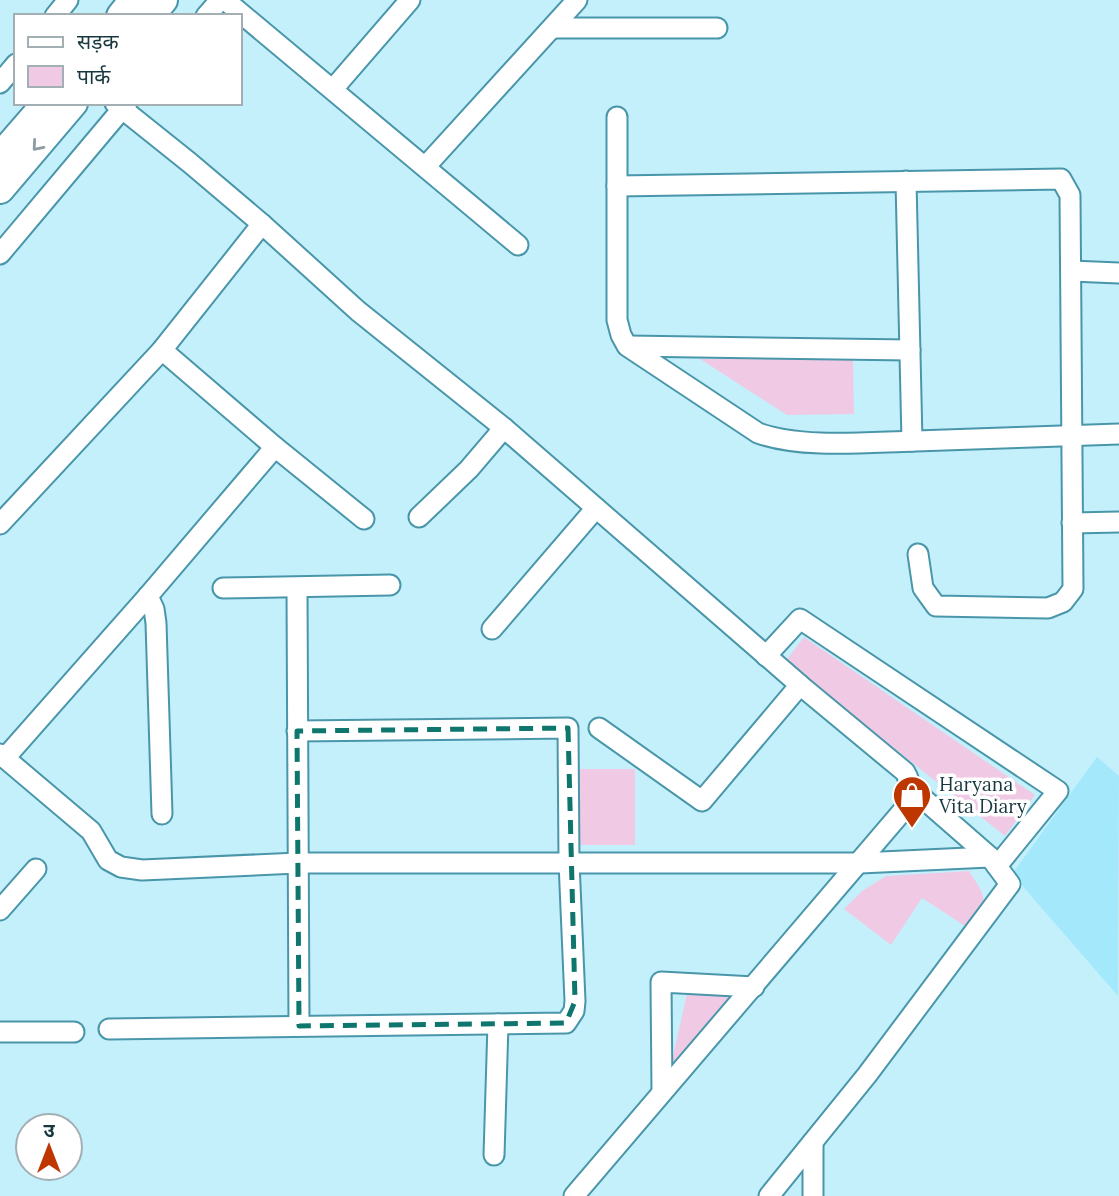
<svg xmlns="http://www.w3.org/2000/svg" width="1119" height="1196" font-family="Lora,'Noto Sans Devanagari',serif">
<rect width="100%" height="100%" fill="#c4f0fc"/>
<!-- built -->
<path fill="#a4e8fb" d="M 1097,757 L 1119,776 L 1118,996 L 1012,874 Z"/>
<!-- green -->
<g fill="#f0cae5">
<path d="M 700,359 L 853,359 L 854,414 L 787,415 Z"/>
<path d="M 804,637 L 1035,795 L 1005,836 L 785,662 Z"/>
<path d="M 572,769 L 635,769 L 635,845 L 573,845 Z"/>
<path d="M 969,871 C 989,902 987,897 971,930 L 922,898 L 891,945 L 844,909 L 862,891 L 886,876 Z"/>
<path d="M 688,989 L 736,990 L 671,1065 Z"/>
</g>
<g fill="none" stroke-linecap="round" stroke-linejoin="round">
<!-- minor casing -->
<g stroke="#4996aa" stroke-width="23">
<g id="minor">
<path d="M 225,0 L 518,245"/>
<path d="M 55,16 L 68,0"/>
<path d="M 206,16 L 220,0"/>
<path d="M 554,28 L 717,28"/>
<path d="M 0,83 L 16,64"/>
<path d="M 333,89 L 410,0"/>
<path d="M 115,103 L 190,163 L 262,224 L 358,311 L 504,428 L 800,685 L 905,772 C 912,784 911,794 906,807 L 574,1196"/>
<path d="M 617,117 L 617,320 L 621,335 L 627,346 L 758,433 C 802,449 869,442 916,441 C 984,439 1051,436 1119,434"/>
<path d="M 425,167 L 577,0"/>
<path d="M 906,181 L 912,441"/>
<path d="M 617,186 L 1061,179 L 1070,195 L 1073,589 L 1063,602 L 1048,608 L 936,606 L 923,588 L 918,554"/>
<path d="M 0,254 L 127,103"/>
<path d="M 1071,271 L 1119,273"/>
<path d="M 628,346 L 910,350"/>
<path d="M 162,350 L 275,447 L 364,519"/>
<path d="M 419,517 L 469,469 L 504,428"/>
<path d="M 1072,523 L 1119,522"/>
<path d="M 0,524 L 162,350 L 262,224"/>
<path d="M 223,588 L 390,585"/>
<path d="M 297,588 L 299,1026"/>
<path d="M 148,596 L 154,609 L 156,623 L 162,814"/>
<path d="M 492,629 L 596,508"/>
<path d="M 766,656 L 800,619 L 1058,791 L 997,866"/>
<path d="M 599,728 L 702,801 L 800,685"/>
<path d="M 0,754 L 91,831 L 108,860 L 121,867 L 142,870 L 298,863 L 860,863 L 990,857"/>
<path d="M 5,758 L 148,596 L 275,447"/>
<path d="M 0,910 L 36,869"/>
<path d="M 109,1029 L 566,1023 L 574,1011 L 575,1001 L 569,862 L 568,728 L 297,731"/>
<path d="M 0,1032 L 74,1032"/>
<path d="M 662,1092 L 661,982 L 754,987"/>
<path d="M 813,1142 L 813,1196"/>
<path d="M 494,1155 L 498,1024"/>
<path d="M 769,1196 L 867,1075 L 1010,884 L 990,857 L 911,788"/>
</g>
</g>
<!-- secondary casing -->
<g stroke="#4996aa" stroke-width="32">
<g id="secondary">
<path d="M 121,16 L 134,0"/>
<path d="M 149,16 L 163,0"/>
<path d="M 0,157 L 47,103"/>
<path d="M 0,189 L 73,103"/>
</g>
</g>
<!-- minor -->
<use href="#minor" stroke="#fff" stroke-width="19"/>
<!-- secondary -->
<use href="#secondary" stroke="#fff" stroke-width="28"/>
</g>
<!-- one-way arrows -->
<defs><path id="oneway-chevron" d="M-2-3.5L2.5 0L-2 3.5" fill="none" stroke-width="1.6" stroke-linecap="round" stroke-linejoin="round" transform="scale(1.75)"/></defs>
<use stroke="#8c9ca0" href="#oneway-chevron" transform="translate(37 146) rotate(131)"/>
<!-- marked area -->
<path fill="none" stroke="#0f766e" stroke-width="5" stroke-dasharray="14 9" stroke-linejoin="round" d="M 568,728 L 575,1001 L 566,1023 L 299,1026 L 297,731 Z"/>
<!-- icons -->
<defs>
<g id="shop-pin" transform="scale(2.0125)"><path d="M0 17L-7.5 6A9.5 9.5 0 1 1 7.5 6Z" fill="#bf3700" stroke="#fff"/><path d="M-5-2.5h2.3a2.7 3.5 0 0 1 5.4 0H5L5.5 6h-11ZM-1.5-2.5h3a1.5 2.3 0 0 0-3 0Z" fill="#fff"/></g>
</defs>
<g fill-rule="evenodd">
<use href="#shop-pin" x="912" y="795"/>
</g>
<g text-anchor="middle" stroke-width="7" stroke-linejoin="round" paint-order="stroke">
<!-- poi labels -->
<g font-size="19" fill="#183840" stroke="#fff" text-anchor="start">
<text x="939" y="791">Haryana<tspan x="939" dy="22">Vita Diary</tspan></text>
</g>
</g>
<!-- legend -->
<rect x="14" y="14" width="228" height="91" fill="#ffffff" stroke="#a3afb3" stroke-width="2"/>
<rect x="28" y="37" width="35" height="10" fill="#ffffff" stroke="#a3afb3" stroke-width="2"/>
<text x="77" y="49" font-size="21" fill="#183840">सड़क</text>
<rect x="28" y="66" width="35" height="21" fill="#f0cae5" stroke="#a3afb3" stroke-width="2"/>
<text x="77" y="84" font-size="21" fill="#183840">पार्क</text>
<!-- north arrow -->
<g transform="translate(49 1147)"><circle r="33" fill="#ffffff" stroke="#a3afb3" stroke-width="2"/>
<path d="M0-5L12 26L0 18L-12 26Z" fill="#bf3700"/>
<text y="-10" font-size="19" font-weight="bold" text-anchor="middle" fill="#183840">उ</text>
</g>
</svg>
